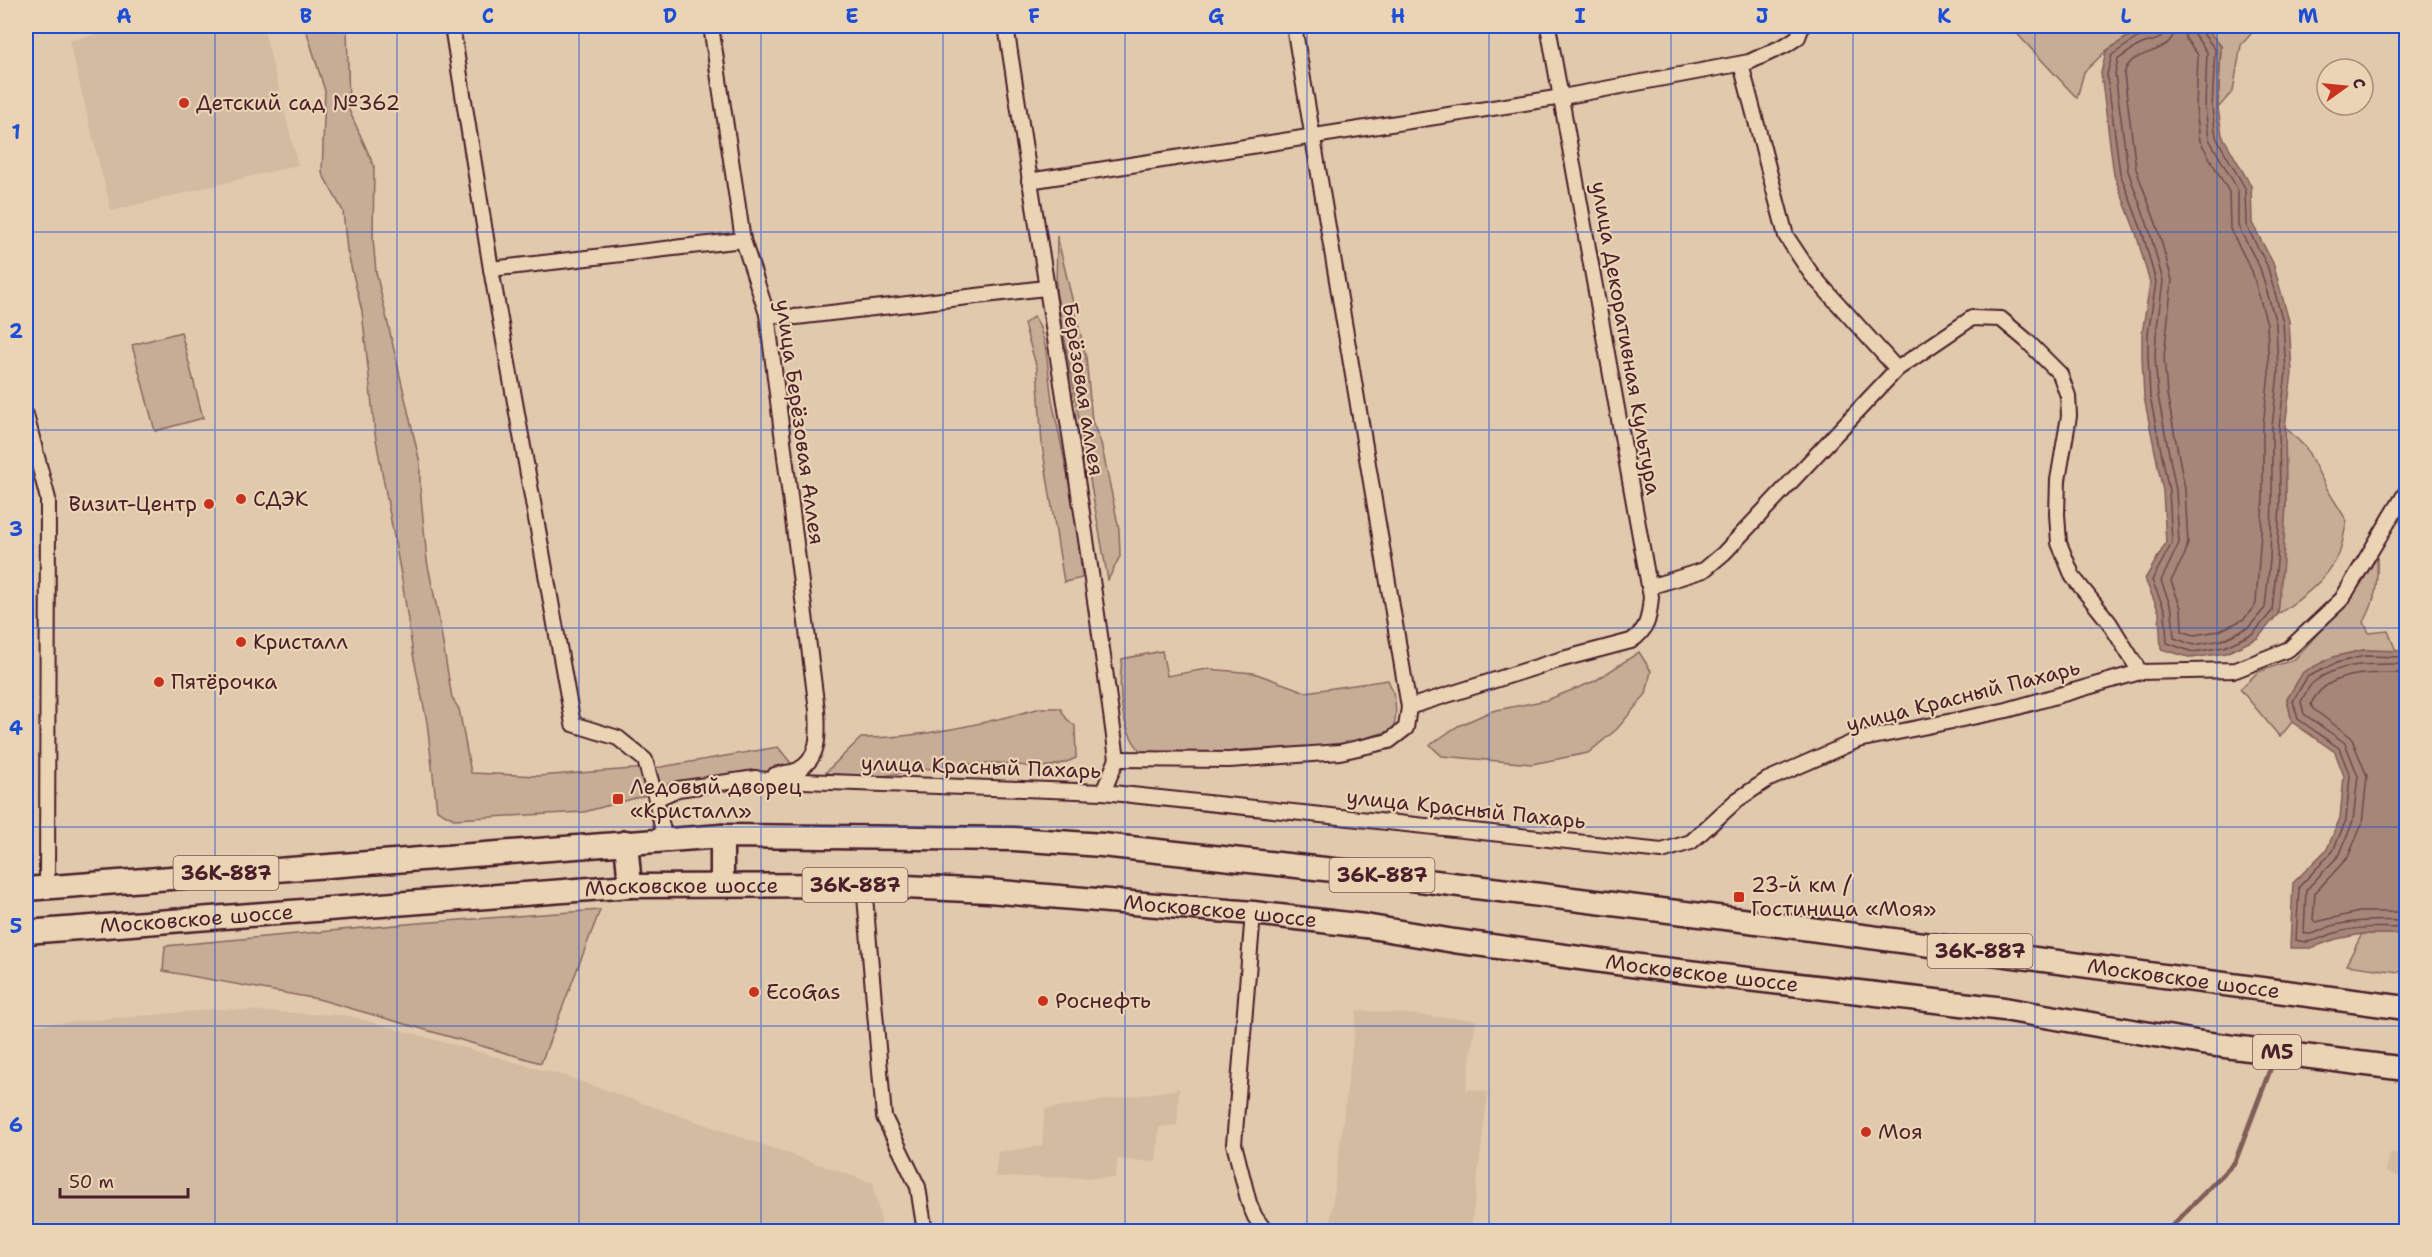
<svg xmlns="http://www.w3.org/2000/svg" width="2432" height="1257" font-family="'Shantell Sans',sans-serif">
<rect width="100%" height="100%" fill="#e0c9ac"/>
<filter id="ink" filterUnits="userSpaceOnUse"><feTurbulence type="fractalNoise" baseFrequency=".0167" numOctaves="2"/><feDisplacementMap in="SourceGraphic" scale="12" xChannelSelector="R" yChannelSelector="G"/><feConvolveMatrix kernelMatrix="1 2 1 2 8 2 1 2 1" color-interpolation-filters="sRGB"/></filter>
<g filter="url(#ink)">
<!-- built -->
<g fill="#d3bba1">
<path d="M 131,26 L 263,26 L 298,165 L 111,211 L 69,41 Z"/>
<path d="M 219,1009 L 350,1016 L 565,1076 L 873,1183 L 883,1231 L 26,1231 L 26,1026 Z"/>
<path d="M 1357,1010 L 1476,1020 L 1466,1089 L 1488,1092 L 1471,1231 L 1329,1231 Z"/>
<path d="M 1179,1089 L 1177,1125 L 1159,1127 L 1156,1162 L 1118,1159 L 1115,1178 L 995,1177 L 998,1152 L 1042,1146 L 1045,1109 Z"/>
<path d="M 2391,1152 L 2406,1157 L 2406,1179 L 2385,1172 Z"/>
</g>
<!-- green -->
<g fill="#c7ad96" stroke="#886660" stroke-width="1.5">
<path d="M 305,26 L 347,26 L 349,110 L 374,166 L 373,239 L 376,272 L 420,463 L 420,487 L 427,561 L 438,614 L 452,698 L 459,709 L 471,773 L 538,776 L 661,767 L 778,747 L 794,767 L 770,786 L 665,790 L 584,812 L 454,819 L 437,810 L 427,722 L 413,654 L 402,580 L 375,434 L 362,311 L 347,250 L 343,211 L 322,173 L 325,91 Z"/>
<path d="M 2010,26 L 2164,26 L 2135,32 L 2106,51 L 2084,72 L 2077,98 Z"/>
<path d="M 2167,26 L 2258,26 L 2241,45 L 2233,91 L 2218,108 L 2221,46 L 2206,28 Z"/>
<path d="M 1057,236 L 1086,357 L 1092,421 L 1101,443 L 1119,529 L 1120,556 L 1108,580 L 1056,291 Z"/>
<path d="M 1034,316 C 1050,342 1047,376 1053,405 C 1065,463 1078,520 1082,578 L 1064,582 L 1042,445 L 1037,368 L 1024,324 Z"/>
<path d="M 181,332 L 203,418 L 155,431 L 132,345 Z"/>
<path d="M 2285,427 L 2306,448 L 2327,489 L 2347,521 C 2344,531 2343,544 2339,554 C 2327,580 2301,599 2278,614 L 2286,503 Z"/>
<path d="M 2377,557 C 2378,581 2376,601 2364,622 L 2369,633 L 2388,631 L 2396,651 L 2363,650 L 2333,657 L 2287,699 L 2292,722 L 2280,737 L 2240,689 L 2258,672 L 2295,659 L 2359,587 Z"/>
<path d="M 1162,651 L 1167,676 L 1207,669 L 1254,673 L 1306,692 L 1388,680 C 1396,696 1398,713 1393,730 L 1337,746 L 1240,750 L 1201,757 L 1142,753 C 1120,729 1118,690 1122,659 Z"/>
<path d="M 1639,652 L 1651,671 L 1646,694 L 1617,729 L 1588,753 L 1532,764 L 1442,756 L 1430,745 L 1458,726 L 1492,711 L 1547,700 L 1595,681 Z"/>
<path d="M 1041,708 L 1060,708 L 1066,718 L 1075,726 L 1076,758 C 1038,776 1021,761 985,763 C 935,766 887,775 838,784 L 826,772 L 861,738 C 922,738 982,724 1041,708 Z"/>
<path d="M 600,910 L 541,1063 L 318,999 L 163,971 L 165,946 L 418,923 Z"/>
<path d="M 2362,934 L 2406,934 L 2406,973 L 2346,965 Z"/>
</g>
<!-- water -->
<g fill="#a58678" stroke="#815d59" stroke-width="1.5">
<path d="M 2164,26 L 2206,28 L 2221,46 L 2218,108 L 2222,135 L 2251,186 L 2252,223 L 2273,263 L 2289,321 L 2292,373 L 2285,427 L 2286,503 L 2283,561 L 2278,614 L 2258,638 L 2226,653 L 2192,658 L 2161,649 L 2159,612 L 2145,579 L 2166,543 L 2163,491 L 2144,397 L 2142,357 L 2142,334 L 2150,283 L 2136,233 L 2114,175 L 2101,73 L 2106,51 L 2135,32 Z"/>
<path d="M 2364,650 L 2406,651 L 2406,934 L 2362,934 L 2336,939 L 2311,948 L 2290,948 L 2293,883 L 2327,849 L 2340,818 L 2344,776 L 2335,752 L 2292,722 L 2287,699 L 2303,672 L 2333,657 Z"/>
</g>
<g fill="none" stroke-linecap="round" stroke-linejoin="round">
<!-- shore -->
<g stroke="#6e484a" stroke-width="1.5">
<path d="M 2158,26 L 2155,33 L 2137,38 L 2112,55 L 2107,74 L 2120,173 L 2142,231 L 2156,282 L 2148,334 L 2148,357 L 2150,397 L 2169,491 L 2172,543 L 2152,580 L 2165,611 L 2167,643 L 2193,652 L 2224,647 L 2254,633 L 2272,611 L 2277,561 L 2280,502 L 2279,427 L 2286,373 L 2283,322 L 2267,265 L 2246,225 L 2245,188 L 2216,137 L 2212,108 L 2215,49 L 2201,31 L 2200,26"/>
<path d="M 2166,26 C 2164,43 2152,39 2140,45 C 2133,48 2125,55 2118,59 L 2115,74 L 2128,171 L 2149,229 L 2163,281 L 2156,335 L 2155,357 L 2158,396 L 2176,490 L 2179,543 L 2161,581 L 2172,610 L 2174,638 L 2194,645 L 2222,640 L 2249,627 L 2265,608 L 2270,560 L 2272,502 L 2272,427 L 2278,373 L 2276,323 L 2260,268 L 2238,226 L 2238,190 L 2209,139 L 2205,108 L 2207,52 L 2194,34 L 2192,26"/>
<path d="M 2175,26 C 2173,59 2130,46 2124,74 L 2136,169 L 2157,226 L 2172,280 L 2164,357 L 2167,394 L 2185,489 L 2188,543 L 2185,554 L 2171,581 L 2181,608 L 2182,631 L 2194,635 L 2219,631 L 2244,619 L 2256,604 L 2263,502 L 2263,426 L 2269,373 L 2267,324 L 2252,271 L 2230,229 L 2229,192 L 2200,141 L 2196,108 L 2198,55 L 2186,39 L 2183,26"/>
<path d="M 2406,657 L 2364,656 L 2336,663 L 2307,677 L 2293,701 L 2298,719 L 2339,748 L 2350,776 L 2346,820 L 2333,851 L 2299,887 L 2296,940 C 2308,945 2320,938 2332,934 C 2355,926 2382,927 2406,928"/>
<path d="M 2406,664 C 2376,664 2340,661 2314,682 C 2308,686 2304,696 2301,702 L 2304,714 L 2345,743 L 2358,776 L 2353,821 L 2340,854 L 2306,890 L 2304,933 C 2313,937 2325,927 2335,925 C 2359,920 2382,920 2406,921"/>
<path d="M 2406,673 C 2374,673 2327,669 2311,704 L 2313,709 L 2351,737 L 2367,776 L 2362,824 L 2348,857 L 2315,893 L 2313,920 L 2316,922 L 2359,912 L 2406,912"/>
</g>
<!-- stream -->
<path stroke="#815d59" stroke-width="5" d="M 2166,1232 L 2235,1162 L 2270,1070"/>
<!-- minor casing -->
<g stroke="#4a1f2b" stroke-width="18">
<g id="minor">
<path d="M 452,26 L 491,269 L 573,724 L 618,738 L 645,760 L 656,799"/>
<path d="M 711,26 L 743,240 L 767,314 L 817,710 C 818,731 821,758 798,770 C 792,773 782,773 775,775"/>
<path d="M 1006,26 C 1043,270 1085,514 1117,759"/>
<path d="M 1741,64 L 1786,236 L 1812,275 L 1897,369"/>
<path d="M 1029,181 L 1562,97 L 1749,62 L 1786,45 L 1798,37 L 1802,26"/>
<path d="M 491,269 L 743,240"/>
<path d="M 767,314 L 796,317 L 1045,288"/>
<path d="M 26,415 L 48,499 L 47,887"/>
<path d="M 1649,587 L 1704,570 L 1724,553 L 1897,369 L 1972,318 L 2001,319 L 2026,340 L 2060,374 L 2068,396 L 2069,416 L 2058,480 L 2057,514 L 2059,543 L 2073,577 L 2109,622 L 2140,672"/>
<path d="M 1409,707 L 1559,660 L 1631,641 C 1649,629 1649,616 1651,597 L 1548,26"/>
<path d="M 1117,759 L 1229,760 L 1340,752 L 1389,741 L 1406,728 L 1409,707 L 1294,26"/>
<path d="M 749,779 L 1103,792 L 1662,851 L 1691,842 L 1737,800 L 1767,780 L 1858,740 L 2007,710 L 2140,672 L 2236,670 L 2289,649 L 2342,599 L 2406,492"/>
<path d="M 1103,792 L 1117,759"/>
<path d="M 665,840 L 656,799 L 678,789 L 756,778"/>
<path d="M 864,885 L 884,1117 L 918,1187 L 925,1232"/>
<path d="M 1253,913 L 1234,1144 L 1249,1203 L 1255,1217 L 1266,1232"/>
</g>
</g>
<!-- primary casing -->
<g stroke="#4a1f2b" stroke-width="27">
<g id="primary">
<path d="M 626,842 L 630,886"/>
<path d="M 722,885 L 722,836"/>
<path id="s1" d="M 26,889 L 722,836 L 1014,839 L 1102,845 L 1371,874 L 1749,921 L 2406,1008"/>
<path id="s2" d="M 26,932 L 630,886 L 864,885 L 988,891 L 1253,913 L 1365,926 L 1454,941 L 1654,968 L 2004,1009 L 2202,1043 L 2406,1069"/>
</g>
</g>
<!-- minor -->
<use href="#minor" stroke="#ead4b4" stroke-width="14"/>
<!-- primary -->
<use href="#primary" stroke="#ead4b4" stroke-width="22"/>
</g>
</g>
<!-- grid -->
<path fill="none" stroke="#1d4ed8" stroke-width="1.5" stroke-opacity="0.55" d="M 215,26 L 215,1232M 397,26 L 397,1232M 579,26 L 579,1232M 761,26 L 761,1232M 943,26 L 943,1232M 1125,26 L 1125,1232M 1307,26 L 1307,1232M 1489,26 L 1489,1232M 1671,26 L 1671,1232M 1853,26 L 1853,1232M 2035,26 L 2035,1232M 2217,26 L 2217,1232M 26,232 L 2406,232M 26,430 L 2406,430M 26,628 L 2406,628M 26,827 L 2406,827M 26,1026 L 2406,1026"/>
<!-- markers -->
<g fill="#c8321e" stroke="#ead4b4" stroke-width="2">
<circle cx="184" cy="103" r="6"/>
<circle cx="241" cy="499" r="6"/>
<circle cx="209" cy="504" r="6"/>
<circle cx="241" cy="642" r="6"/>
<circle cx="159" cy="682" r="6"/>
<rect x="612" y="793" width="12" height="12" rx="3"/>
<rect x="1733" y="891" width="12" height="12" rx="3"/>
<circle cx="754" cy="992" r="6"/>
<circle cx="1043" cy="1001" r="6"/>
<circle cx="1866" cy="1132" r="6"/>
</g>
<g text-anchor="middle" stroke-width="4.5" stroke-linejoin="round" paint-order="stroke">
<!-- shield labels -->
<g fill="#ead4b4" stroke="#7a5554" stroke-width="1.5">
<rect x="173.5" y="856" width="105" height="34" rx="4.5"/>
<rect x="1329.5" y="858" width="105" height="34" rx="4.5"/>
<rect x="802.5" y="868" width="105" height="34" rx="4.5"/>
<rect x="1927.5" y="934" width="105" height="34" rx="4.5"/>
<rect x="2253" y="1035" width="48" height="34" rx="4.5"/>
</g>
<g font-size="20" font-weight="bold" fill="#4a1f2b">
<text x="226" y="880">36К-887</text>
<text x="1382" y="882">36К-887</text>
<text x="855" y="892">36К-887</text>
<text x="1980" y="958">36К-887</text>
<text x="2277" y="1059">М5</text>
</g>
<!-- poi labels -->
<g font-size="21" fill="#4a1f2b" stroke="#ead4b4" text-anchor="start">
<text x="196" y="110">Детский сад №362</text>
<text x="253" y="506">СДЭК</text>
<text x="197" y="511" text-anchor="end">Визит-Центр</text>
<text x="253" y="649">Кристалл</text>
<text x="171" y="689">Пятёрочка</text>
<text x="630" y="794">Ледовый дворец<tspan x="630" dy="24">«Кристалл»</tspan></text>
<text x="1751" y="892">23-й км /<tspan x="1751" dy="24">Гостиница «Моя»</tspan></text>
<text x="766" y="999">EcoGas</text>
<text x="1055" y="1008">Роснефть</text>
<text x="1878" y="1139">Моя</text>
</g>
<!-- street labels -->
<g font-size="21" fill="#4a1f2b" stroke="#ead4b4">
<text transform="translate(1626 338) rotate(80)" y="7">улица Декоративная Культура</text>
<text transform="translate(1083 389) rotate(81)" y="7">Берёзовая аллея</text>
<text transform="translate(800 422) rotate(82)" y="7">улица Берёзовая Аллея</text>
<text transform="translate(1963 696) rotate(-14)" y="7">улица Красный Пахарь</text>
<text transform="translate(981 767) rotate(2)" y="7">улица Красный Пахарь</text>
<text transform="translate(1466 809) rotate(6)" y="7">улица Красный Пахарь</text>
<text dy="7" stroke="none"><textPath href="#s2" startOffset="657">Московское шоссе</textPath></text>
<text dy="7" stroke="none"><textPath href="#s2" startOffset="1197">Московское шоссе</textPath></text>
<text dy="7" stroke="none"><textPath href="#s2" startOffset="171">Московское шоссе</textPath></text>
<text dy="7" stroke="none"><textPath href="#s2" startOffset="1683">Московское шоссе</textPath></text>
<text dy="7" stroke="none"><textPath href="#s1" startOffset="2168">Московское шоссе</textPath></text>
</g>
</g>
<!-- margin -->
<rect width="2432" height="1257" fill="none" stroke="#ead4b4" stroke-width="66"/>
<!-- north arrow -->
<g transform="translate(2345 87) rotate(75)"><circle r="28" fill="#ead4b4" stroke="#aa8c7d" stroke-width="1.5"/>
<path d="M0-4.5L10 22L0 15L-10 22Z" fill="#c8321e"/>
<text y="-9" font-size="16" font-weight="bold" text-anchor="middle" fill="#4a1f2b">С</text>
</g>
<!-- scale -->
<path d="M60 1188v9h128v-9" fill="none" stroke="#4a1f2b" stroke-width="3"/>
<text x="69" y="1188" font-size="18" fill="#4a1f2b" stroke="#ead4b4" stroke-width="4.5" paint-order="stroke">50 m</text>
<rect x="33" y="33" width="2366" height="1191" fill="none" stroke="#1d4ed8" stroke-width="2"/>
<g font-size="20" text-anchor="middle" font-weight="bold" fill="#1d4ed8">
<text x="124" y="23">A</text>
<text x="306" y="23">B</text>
<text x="488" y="23">C</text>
<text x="670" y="23">D</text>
<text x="852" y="23">E</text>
<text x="1034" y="23">F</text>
<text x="1216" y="23">G</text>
<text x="1398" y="23">H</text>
<text x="1580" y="23">I</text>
<text x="1762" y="23">J</text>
<text x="1944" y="23">K</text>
<text x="2126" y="23">L</text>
<text x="2308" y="23">M</text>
<text x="16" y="139">1</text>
<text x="16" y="338">2</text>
<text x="16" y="536">3</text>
<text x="16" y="735">4</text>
<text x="16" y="933">5</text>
<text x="16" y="1132">6</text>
</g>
</svg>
